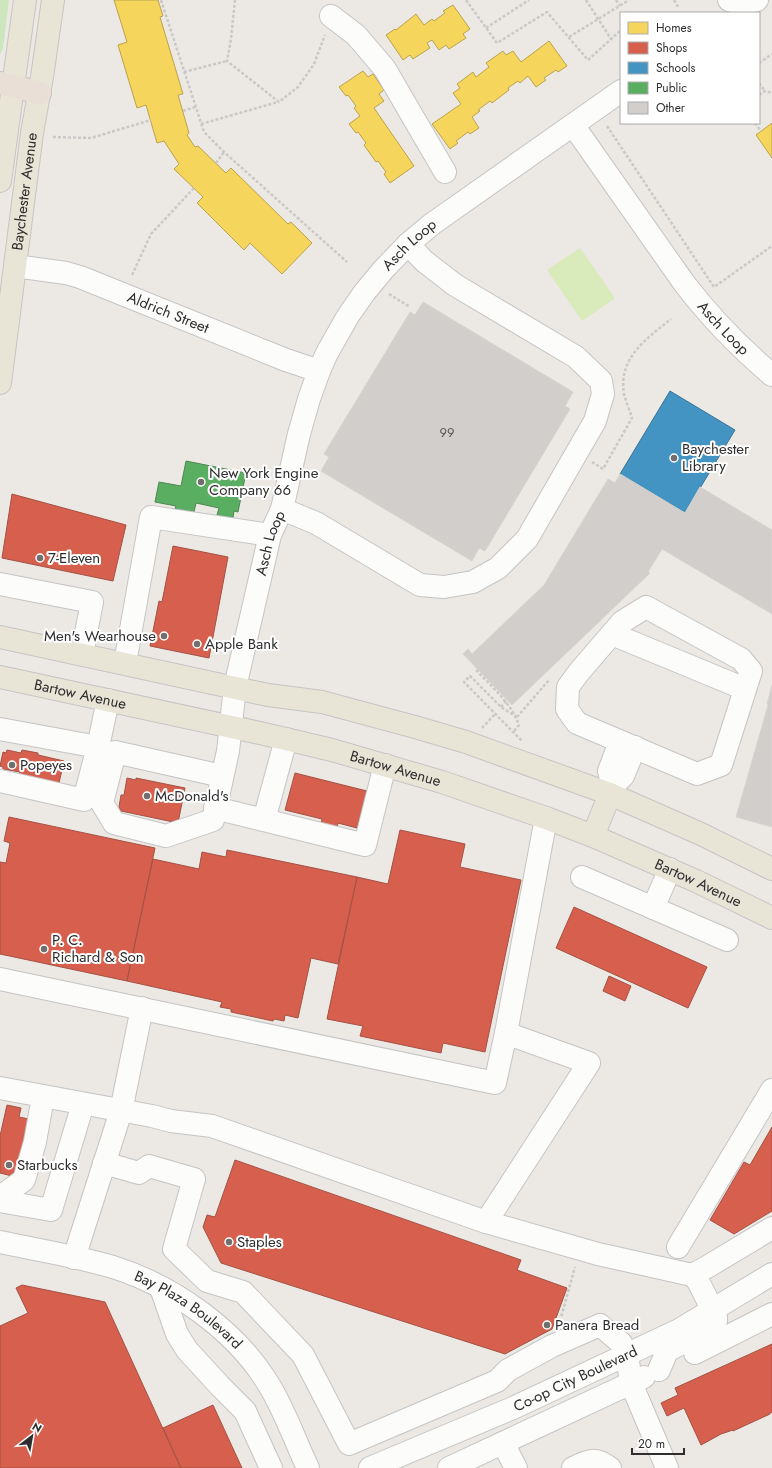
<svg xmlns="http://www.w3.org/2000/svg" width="772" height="1468" font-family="Jost,sans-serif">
<rect width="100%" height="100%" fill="#ece8e4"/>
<!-- green -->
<path fill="#cee6be" d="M 0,0 L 9,0 L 3,49 L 0,54 Z"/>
<!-- pitch -->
<path fill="#d9eabb" d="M 580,248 L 615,298 L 582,321 L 547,270 Z"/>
<!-- homes -->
<g fill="#f6d55c" stroke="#baa34e">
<path d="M 114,0 L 158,0 L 163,16 L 160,17 L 183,94 L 178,95 L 189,133 L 187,135 L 195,147 L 198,146 L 226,173 L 231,168 L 288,224 L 291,222 L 312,243 L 282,274 L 250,243 L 244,250 L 197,203 L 203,197 L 174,169 L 179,164 L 164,141 L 157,143 L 146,105 L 137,108 L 118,45 L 127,42 Z"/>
<path d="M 453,5 L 470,29 L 463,34 L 466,38 L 449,49 L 446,45 L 439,50 L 432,40 L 427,43 L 430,48 L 413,59 L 410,55 L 403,60 L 386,35 L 395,29 L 396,30 L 416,14 L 424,25 L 432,19 L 434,21 L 445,13 L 443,11 Z"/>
<path d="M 549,41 L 567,66 L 558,72 L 556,70 L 544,78 L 546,80 L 536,87 L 528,76 L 520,83 L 518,81 L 508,88 L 509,90 L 492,103 L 490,101 L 478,110 L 480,111 L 472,117 L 479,128 L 470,134 L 468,132 L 456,141 L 458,143 L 450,149 L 432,124 L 461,104 L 453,93 L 460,88 L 457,84 L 473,72 L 476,77 L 489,67 L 486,63 L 503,51 L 506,55 L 513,51 L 521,62 Z"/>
<path d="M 363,71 L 368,77 L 373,74 L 384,90 L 379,94 L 384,101 L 374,108 L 414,166 L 390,183 L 384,174 L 386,172 L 378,161 L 376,162 L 364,145 L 366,143 L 358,132 L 356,133 L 349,124 L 360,116 L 354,108 L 356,106 L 348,95 L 346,96 L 339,87 Z"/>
<path d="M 772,123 L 772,158 L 756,135 Z"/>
</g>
<!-- shops -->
<g fill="#d6604d" stroke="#a45144">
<path d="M 12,494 L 126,525 L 113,581 L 2,558 Z"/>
<path d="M 173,546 L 228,557 L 209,658 L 150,646 L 159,601 L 162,602 Z"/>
<path d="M 7,750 L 21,753 L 22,750 L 38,753 L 38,755 L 64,761 L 59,783 L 19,775 L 20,772 L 3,769 L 3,767 L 0,766 L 3,752 L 6,753 Z"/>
<path d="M 295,773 L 367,791 L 357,828 L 338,823 L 336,833 L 320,829 L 322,819 L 285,810 Z"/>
<path d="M 127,778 L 136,780 L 136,778 L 185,788 L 178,823 L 121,811 L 119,807 L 121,795 L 124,795 Z"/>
<path d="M 9,817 L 155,848 L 127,981 L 0,954 L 0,862 L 6,863 L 10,843 L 4,841 Z"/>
<path d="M 400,830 L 465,844 L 460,867 L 521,880 L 485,1052 L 443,1043 L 441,1053 L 360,1036 L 363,1026 L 327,1019 L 357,877 L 388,884 Z"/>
<path d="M 227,850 L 357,877 L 338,964 L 311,958 L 298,1018 L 285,1015 L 284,1021 L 274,1019 L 273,1021 L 231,1012 L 231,1009 L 220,1007 L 222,1002 L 127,981 L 153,859 L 199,869 L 202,852 L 226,857 Z"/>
<path d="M 574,907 L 707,967 L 688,1008 L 556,948 Z"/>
<path d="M 609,976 L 631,986 L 625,1001 L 603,991 Z"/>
<path d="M 7,1105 L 21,1108 L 19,1117 L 29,1119 L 16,1177 L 0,1173 L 0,1136 Z"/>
<path d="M 772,1127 L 772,1211 L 734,1234 L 710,1220 L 744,1162 L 750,1165 Z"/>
<path d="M 235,1160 L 521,1260 L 517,1270 L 567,1288 L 552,1329 L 505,1354 L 221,1263 L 203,1227 L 207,1215 L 215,1217 Z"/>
<path d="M 22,1285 L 105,1302 L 181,1468 L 0,1468 L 0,1326 L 28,1313 L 16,1288 Z"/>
<path d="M 772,1344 L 772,1412 L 770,1413 L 770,1414 L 733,1431 L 733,1430 L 721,1434 L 701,1445 L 684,1408 L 667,1416 L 661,1403 L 678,1395 L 675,1388 Z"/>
<path d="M 213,1405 L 242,1468 L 181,1468 L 163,1428 Z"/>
</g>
<!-- schools -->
<path fill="#4393c3" stroke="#3d7596" d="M 670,391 L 735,430 L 685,513 L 620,474 Z"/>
<!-- public -->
<path fill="#5aae61" stroke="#4d8852" d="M 186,461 L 246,473 L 238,512 L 234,511 L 233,518 L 217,515 L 219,508 L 196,503 L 194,512 L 175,509 L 176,506 L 155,502 L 159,482 L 181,486 Z"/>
<!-- building -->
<g fill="#d1cecb" stroke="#d7d4d0">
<path d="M 423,302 L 573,392 L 565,406 L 570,409 L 485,551 L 479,548 L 472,561 L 321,471 L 329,457 L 324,454 L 410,312 L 415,315 Z"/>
<path d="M 620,474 L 685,513 L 700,487 L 772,530 L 772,614 L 662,549 L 648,572 L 650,573 L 512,705 L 463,654 L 468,649 L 472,654 L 544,585 L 608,479 L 615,483 Z"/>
<path d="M 772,685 L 772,827 L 736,817 L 768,705 L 767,704 Z"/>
</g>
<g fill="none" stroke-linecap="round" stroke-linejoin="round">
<!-- minor casing -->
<g stroke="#c5c4c5" stroke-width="24">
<g id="minor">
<path d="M 729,0 C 739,4 747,4 757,0"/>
<path d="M 331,16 L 356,35 L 385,69 L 445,172"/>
<path id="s1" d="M 573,125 L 684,283 C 710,317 739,347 772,375"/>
<path id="s2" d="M 15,266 L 66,273 L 80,277 L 286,360 L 319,371"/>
<path d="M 282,509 L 316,523 L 420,585 L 444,587 L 473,582 L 498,568 L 527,539 L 595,421 L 603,394 L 601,381 L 576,357 L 455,285 L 424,261 L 408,244"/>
<path d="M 0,584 L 92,602 L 82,654"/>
<path d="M 646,607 L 741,659 L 751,671 L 721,765 L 697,774 L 577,723 L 567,709 L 568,687 L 579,672 L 622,622 Z"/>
<path d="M 612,634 L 745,689"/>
<path d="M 125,663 L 151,517 L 270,535"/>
<path d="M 0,729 L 98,747"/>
<path d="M 620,742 L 609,771 L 613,786 L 623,776 L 635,747"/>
<path id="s3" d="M 222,776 L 115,752 L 102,803 L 114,823 L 166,836 L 213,820 L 228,751 L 235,687 L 270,535 L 282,509 L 299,434 L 309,399 L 319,371 L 327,353 L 348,316 L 364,293 L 383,270 L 408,244 L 432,224 L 621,91"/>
<path d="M 0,781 L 84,800 L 98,747 L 108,700"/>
<path d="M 215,808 L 365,845 L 385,765"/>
<path d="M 264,820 L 286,739"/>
<path d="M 582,877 L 727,940"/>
<path d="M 653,908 L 670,869"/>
<path d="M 0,979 L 495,1083 L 506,1033 L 546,818"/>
<path d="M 0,1088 L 152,1116 L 171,1121 L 212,1126 L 486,1222 L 598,1254 L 692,1275 L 698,1281 L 716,1317 L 716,1321 L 712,1327 L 667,1351 L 659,1370"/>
<path d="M 104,1163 L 139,1173 L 149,1166 L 194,1179 L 174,1249 L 207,1281 L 243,1292 L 303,1355 L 349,1444 L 497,1381 L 508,1370 L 552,1346 L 600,1325 L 621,1343 L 627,1354 L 631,1383 L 667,1468"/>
<path d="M 0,1197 L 24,1180 L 35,1142 L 43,1097"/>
<path d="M 0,1201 L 51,1210 L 83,1104"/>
<path d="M 486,1222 L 589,1063 L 506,1033"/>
<path id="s4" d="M 0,1242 C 37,1250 76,1256 113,1267 C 173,1286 236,1330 269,1385 C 285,1411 295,1441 308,1468"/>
<path d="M 678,1247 L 772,1090"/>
<path d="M 74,1258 L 121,1111 L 142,1008"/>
<path d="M 692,1275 L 707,1267 L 772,1228"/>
<path d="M 161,1288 L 177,1334 L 187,1350 L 220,1386 L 245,1411 L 271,1468"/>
<path d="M 695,1353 L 772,1314"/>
<path d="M 503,1443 L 516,1468"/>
<path id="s5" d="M 370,1468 L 513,1408 L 679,1330 L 772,1274"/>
<path d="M 449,1468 L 644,1377"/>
<path d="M 573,1468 C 589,1460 595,1457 610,1468"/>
</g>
</g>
<!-- major casing -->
<g stroke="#c6c5c4" stroke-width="24">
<g id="major">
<path d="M 0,181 L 25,0"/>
<path id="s6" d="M 0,383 L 32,133 L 42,77 L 53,0"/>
<path d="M 0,637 L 268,695 L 322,702 L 415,727 L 466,742 L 610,794 L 701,834 L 772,869"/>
<path id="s7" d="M 0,677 L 260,733 L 332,750 L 442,782 L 546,818 L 593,836 L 696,881 L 772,918"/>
<path d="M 593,836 L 610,794"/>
</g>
</g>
<!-- highway casing -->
<g stroke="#c6c5c4" stroke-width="24">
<path id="highway" d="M 0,83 L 40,93"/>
</g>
<!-- path -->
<g stroke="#c9c9c8" stroke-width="2.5" stroke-dasharray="3 2" stroke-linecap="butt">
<path d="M 161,0 L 204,132 L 224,152 L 347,262"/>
<path d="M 235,0 L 231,39 L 227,61 L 279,102 L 298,87 L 314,64 L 325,35"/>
<path d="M 466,0 L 497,43 L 547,12 L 588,60 L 621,30"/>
<path d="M 586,0 L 611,39"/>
<path d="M 616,0 L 620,6"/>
<path d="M 674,0 L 678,7"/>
<path d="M 486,28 L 529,0"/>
<path d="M 569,37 L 629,0"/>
<path d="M 759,63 L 772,54"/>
<path d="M 184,72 L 227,61"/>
<path d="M 759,83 L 765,91"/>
<path d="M 759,95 L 765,91 L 772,93"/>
<path d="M 183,111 L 195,107"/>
<path d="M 755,123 L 761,131"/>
<path d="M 201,124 L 278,102"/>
<path d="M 607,126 L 714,287 L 772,246"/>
<path d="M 53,137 L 91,138 L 151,120"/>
<path d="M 216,163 L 224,152"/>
<path d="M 132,275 L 151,234 L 194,188"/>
<path d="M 389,294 L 410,307"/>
<path d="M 592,462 L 603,469 L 632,418 C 630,411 626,402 624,394 C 618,358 646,339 671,319"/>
<path d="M 476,670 C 492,687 511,703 519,725 L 513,732"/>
<path d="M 501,707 L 506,701"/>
<path d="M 517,717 L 501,707 L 470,676 L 464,682 L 522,741"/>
<path d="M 517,717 L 549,680"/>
<path d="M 482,728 L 495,714"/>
<path d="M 560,1321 L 575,1267"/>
</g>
<!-- minor -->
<use href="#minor" stroke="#fcfcfb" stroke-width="22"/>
<!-- major -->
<use href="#major" stroke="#e8e4d6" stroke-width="22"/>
<!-- highway -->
<use href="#highway" stroke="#eadfd6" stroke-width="22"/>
</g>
<!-- markers -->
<g fill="#706f6e" stroke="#fff" stroke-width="1.5">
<circle cx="674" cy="458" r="4"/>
<circle cx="201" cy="482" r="4"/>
<circle cx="40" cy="558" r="4"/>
<circle cx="164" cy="636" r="4"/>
<circle cx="197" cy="644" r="4"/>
<circle cx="12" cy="765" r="4"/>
<circle cx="147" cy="796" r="4"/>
<circle cx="44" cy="949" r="4"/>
<circle cx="9" cy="1165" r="4"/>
<circle cx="229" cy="1242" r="4"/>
<circle cx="547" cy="1325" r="4"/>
</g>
<g text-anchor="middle" stroke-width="4" stroke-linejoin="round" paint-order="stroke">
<!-- number labels -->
<g font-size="13" fill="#585857">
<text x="447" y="437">99</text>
</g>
<!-- street labels -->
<g font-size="15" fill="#2e2e2e" stroke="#fff">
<text dy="5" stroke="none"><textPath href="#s6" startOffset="193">Baychester Avenue</textPath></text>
<text dy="5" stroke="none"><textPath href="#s3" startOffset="908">Asch Loop</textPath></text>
<text dy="5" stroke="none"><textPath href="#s2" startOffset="161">Aldrich Street</textPath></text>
<text dy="5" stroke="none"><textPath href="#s1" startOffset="253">Asch Loop</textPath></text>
<text dy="5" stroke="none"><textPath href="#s3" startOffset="572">Asch Loop</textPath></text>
<text dy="5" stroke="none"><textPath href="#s7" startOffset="82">Bartow Avenue</textPath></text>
<text dy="5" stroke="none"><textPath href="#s7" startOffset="406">Bartow Avenue</textPath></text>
<text dy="5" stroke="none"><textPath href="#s7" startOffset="730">Bartow Avenue</textPath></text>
<text dy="5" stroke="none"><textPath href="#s4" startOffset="203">Bay Plaza Boulevard</textPath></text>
<text dy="5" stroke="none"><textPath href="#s5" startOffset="224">Co-op City Boulevard</textPath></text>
</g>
<!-- poi labels -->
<g font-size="15" fill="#2e2e2e" stroke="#fff" text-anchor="start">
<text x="682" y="454">Baychester<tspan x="682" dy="17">Library</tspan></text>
<text x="209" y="478">New York Engine<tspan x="209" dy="17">Company 66</tspan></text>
<text x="48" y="563">7-Eleven</text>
<text x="156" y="641" text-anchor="end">Men's Wearhouse</text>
<text x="205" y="649">Apple Bank</text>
<text x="20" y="770">Popeyes</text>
<text x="155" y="801">McDonald's</text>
<text x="52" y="945">P. C.<tspan x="52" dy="17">Richard &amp; Son</tspan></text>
<text x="17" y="1170">Starbucks</text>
<text x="237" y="1247">Staples</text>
<text x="555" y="1330">Panera Bread</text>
</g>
</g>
<!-- legend -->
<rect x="620" y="12" width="140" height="112" fill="#ffffff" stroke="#ababab"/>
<rect x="628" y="22" width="20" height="12" fill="#f6d55c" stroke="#ababab"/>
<text x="656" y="32" font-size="12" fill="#2e2e2e">Homes</text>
<rect x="628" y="42" width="20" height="12" fill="#d6604d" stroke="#ababab"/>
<text x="656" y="52" font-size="12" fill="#2e2e2e">Shops</text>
<rect x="628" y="62" width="20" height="12" fill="#4393c3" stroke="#ababab"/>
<text x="656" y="72" font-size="12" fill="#2e2e2e">Schools</text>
<rect x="628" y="82" width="20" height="12" fill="#5aae61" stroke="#ababab"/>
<text x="656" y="92" font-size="12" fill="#2e2e2e">Public</text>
<rect x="628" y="102" width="20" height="12" fill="#d1cecb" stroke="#ababab"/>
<text x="656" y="112" font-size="12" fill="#2e2e2e">Other</text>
<!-- north arrow -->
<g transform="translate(32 1436) rotate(31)" stroke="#ffffff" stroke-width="3" paint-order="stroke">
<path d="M0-3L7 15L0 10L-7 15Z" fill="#2e2e2e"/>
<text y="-6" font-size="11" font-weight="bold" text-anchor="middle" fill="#2e2e2e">N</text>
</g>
<!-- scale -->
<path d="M632 1448v6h52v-6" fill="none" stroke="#2e2e2e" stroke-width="2"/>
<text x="638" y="1448" font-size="12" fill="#2e2e2e" stroke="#ffffff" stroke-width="3" paint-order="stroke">20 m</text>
</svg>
